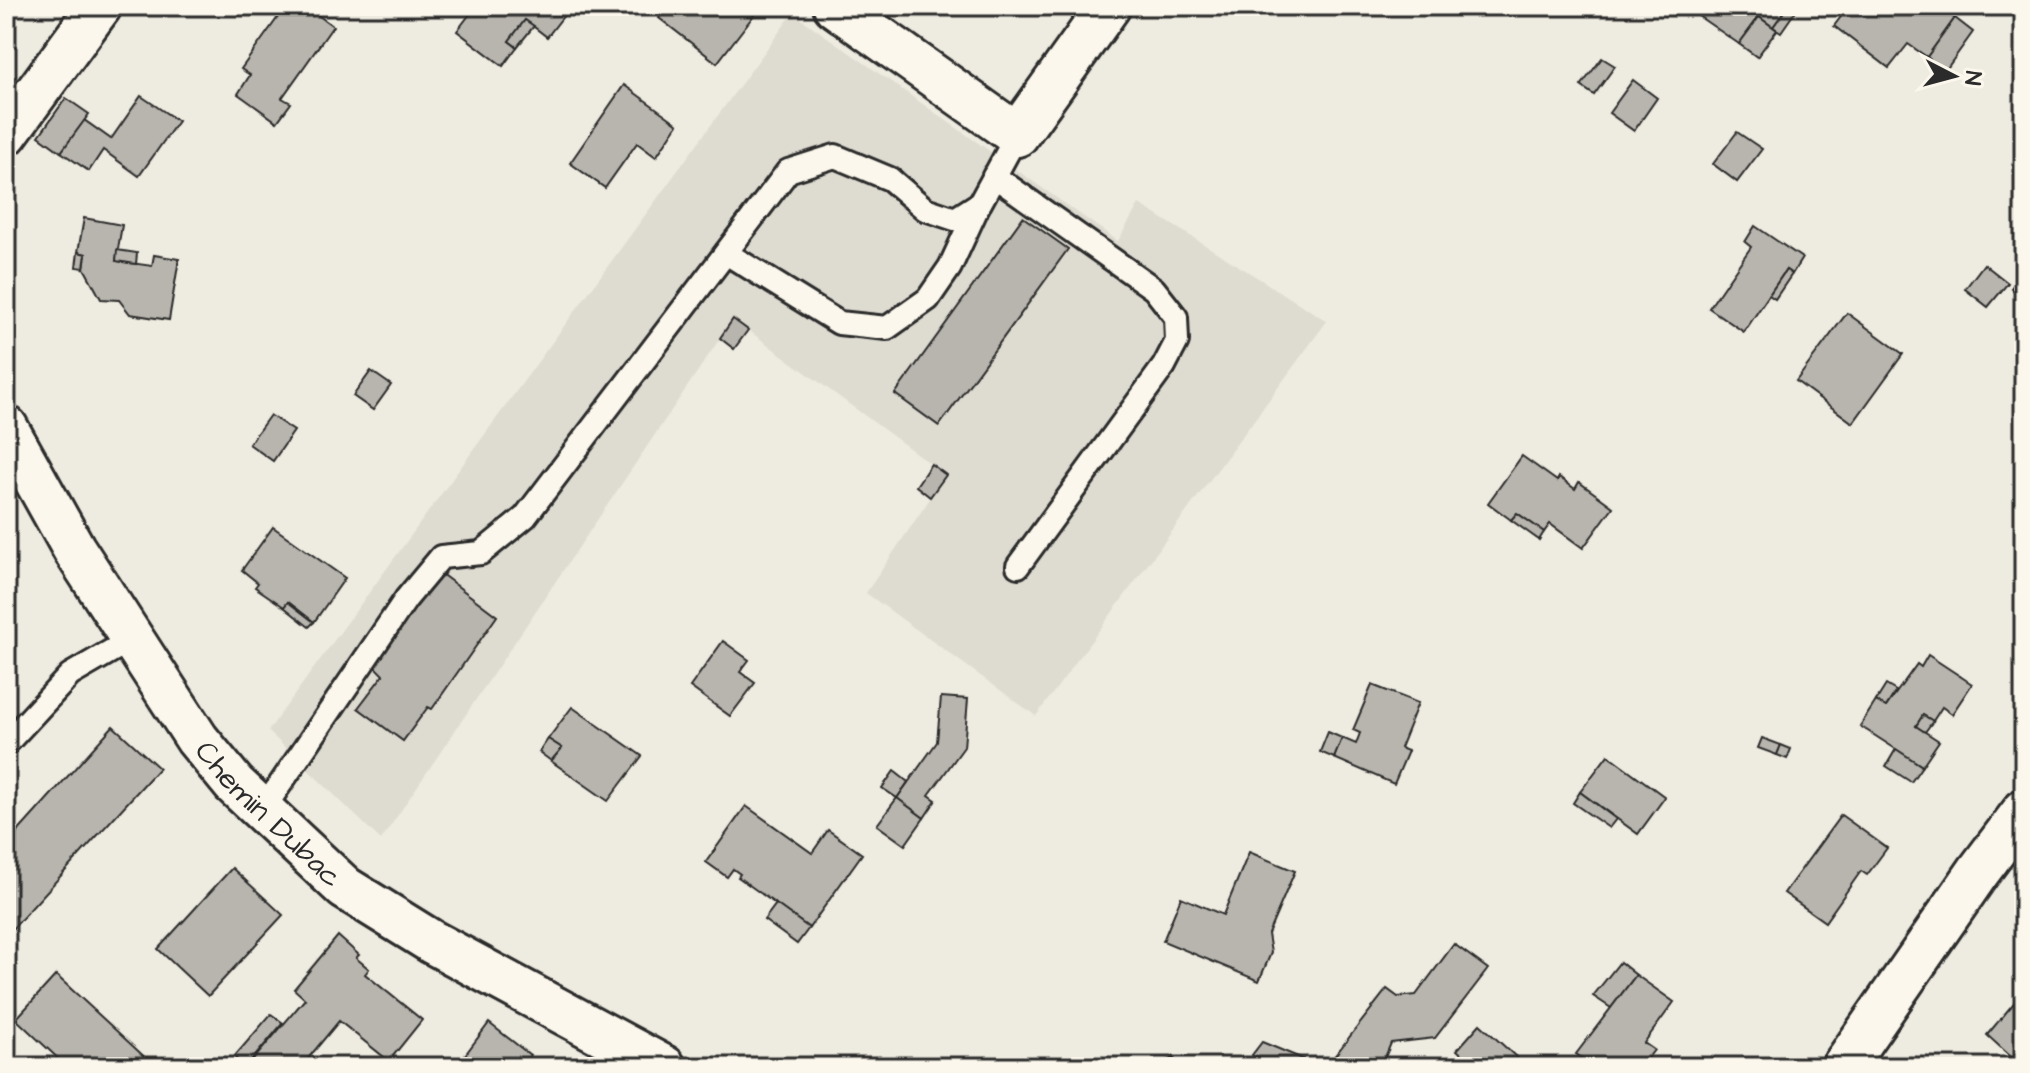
<svg xmlns="http://www.w3.org/2000/svg" width="2030" height="1073" font-family="'Architects Daughter',sans-serif">
<rect width="100%" height="100%" fill="#eeebe0"/>
<filter id="ink" filterUnits="userSpaceOnUse"><feTurbulence type="fractalNoise" baseFrequency=".0125" numOctaves="2"/><feDisplacementMap in="SourceGraphic" scale="16" xChannelSelector="R" yChannelSelector="G"/><feConvolveMatrix kernelMatrix="1 2 1 2 8 2 1 2 1" color-interpolation-filters="sRGB"/></filter>
<g filter="url(#ink)">
<!-- built -->
<path fill="#dedbd1" d="M 793,13 L 1118,241 L 1139,204 L 1327,321 L 1036,716 L 866,593 L 946,475 L 733,319 L 381,840 L 268,731 Z"/>
<!-- building -->
<g fill="#b8b5ae" stroke="#2b2b2b" stroke-width="2">
<path d="M 286,6 L 305,6 L 333,26 L 282,98 L 291,103 L 277,122 L 238,94 L 250,75 L 241,69 Z"/>
<path d="M 476,6 L 571,6 L 547,37 L 525,20 L 509,41 L 517,47 L 503,66 L 457,31 Z"/>
<path d="M 668,6 L 743,6 L 754,15 L 717,63 L 659,18 Z"/>
<path d="M 1694,6 L 1788,6 L 1773,27 L 1759,17 L 1739,44 L 1691,11 Z"/>
<path d="M 1788,6 L 1799,6 L 1781,32 L 1773,27 Z"/>
<path d="M 1849,6 L 1938,6 L 1955,18 L 1927,57 L 1908,44 L 1889,68 L 1834,26 Z"/>
<path d="M 1938,6 L 1949,6 L 1958,12 L 1955,18 Z"/>
<path d="M 1759,17 L 1777,30 L 1757,57 L 1739,44 Z"/>
<path d="M 1955,18 L 1973,32 L 1945,71 L 1927,57 Z"/>
<path d="M 525,20 L 534,26 L 517,47 L 509,41 Z"/>
<path d="M 1602,58 L 1615,66 L 1594,95 L 1581,86 Z"/>
<path d="M 1633,80 L 1657,98 L 1634,131 L 1609,113 Z"/>
<path d="M 624,85 L 678,124 L 656,157 L 637,143 L 605,188 L 570,163 Z"/>
<path d="M 141,96 L 178,121 L 139,176 L 103,150 L 89,171 L 61,152 L 84,120 L 111,139 Z"/>
<path d="M 66,98 L 89,114 L 61,152 L 39,136 Z"/>
<path d="M 1737,132 L 1762,149 L 1737,182 L 1713,164 Z"/>
<path d="M 1023,217 L 1068,249 L 939,426 L 895,394 Z"/>
<path d="M 84,218 L 122,225 L 116,261 L 152,266 L 154,255 L 179,259 L 169,320 L 130,314 L 119,300 L 101,299 L 84,268 L 86,254 L 78,252 Z"/>
<path d="M 1755,226 L 1802,258 L 1792,274 L 1786,270 L 1744,332 L 1709,308 L 1751,247 L 1745,242 Z"/>
<path d="M 117,250 L 137,253 L 136,264 L 116,261 Z"/>
<path d="M 78,252 L 86,254 L 84,268 L 76,267 Z"/>
<path d="M 1984,264 L 2008,283 L 1988,307 L 1965,289 Z"/>
<path d="M 1786,270 L 1792,274 L 1775,299 L 1769,295 Z"/>
<path d="M 2021,276 L 2024,279 L 2024,300 L 2011,288 Z"/>
<path d="M 1847,313 L 1903,354 L 1853,423 L 1796,381 Z"/>
<path d="M 733,319 L 748,330 L 734,349 L 720,338 Z"/>
<path d="M 371,371 L 391,385 L 373,410 L 353,396 Z"/>
<path d="M 270,415 L 294,431 L 273,461 L 249,444 Z"/>
<path d="M 1522,456 L 1557,481 L 1559,477 L 1575,489 L 1579,482 L 1613,507 L 1583,548 L 1550,524 L 1544,532 L 1517,513 L 1511,520 L 1488,503 Z"/>
<path d="M 931,464 L 946,475 L 930,497 L 916,486 Z"/>
<path d="M 1517,513 L 1544,532 L 1539,540 L 1511,520 Z"/>
<path d="M 273,527 L 345,578 L 314,622 L 288,602 L 284,607 L 255,587 L 258,583 L 242,570 Z"/>
<path d="M 440,573 L 497,616 L 432,709 L 428,707 L 403,741 L 358,708 L 383,675 L 374,666 Z"/>
<path d="M 288,602 L 314,622 L 309,627 L 284,607 Z"/>
<path d="M 723,641 L 749,660 L 740,672 L 755,683 L 730,716 L 690,687 Z"/>
<path d="M 1928,655 L 1972,684 L 1952,714 L 1942,707 L 1933,721 L 1923,715 L 1916,726 L 1939,741 L 1922,766 L 1860,726 L 1876,701 L 1886,707 L 1917,664 L 1921,667 Z"/>
<path d="M 1372,685 L 1418,703 L 1400,748 L 1408,751 L 1394,784 L 1334,758 L 1342,738 L 1356,744 L 1360,733 L 1353,730 Z"/>
<path d="M 1886,685 L 1896,691 L 1886,707 L 1876,701 Z"/>
<path d="M 941,697 L 968,699 L 964,747 L 929,795 L 936,800 L 924,818 L 897,798 L 937,742 Z"/>
<path d="M 572,707 L 642,756 L 608,801 L 551,761 L 562,748 L 548,739 Z"/>
<path d="M 1923,715 L 1933,721 L 1925,732 L 1916,726 Z"/>
<path d="M 113,726 L 159,768 L 6,936 L 6,845 Z"/>
<path d="M 1328,732 L 1342,738 L 1334,758 L 1320,752 Z"/>
<path d="M 1762,738 L 1781,745 L 1777,755 L 1758,748 Z"/>
<path d="M 548,739 L 562,748 L 551,761 L 539,752 Z"/>
<path d="M 1781,745 L 1791,749 L 1787,759 L 1777,755 Z"/>
<path d="M 1896,749 L 1922,766 L 1911,782 L 1886,766 Z"/>
<path d="M 1608,755 L 1665,797 L 1638,834 L 1580,792 Z"/>
<path d="M 894,771 L 908,782 L 897,798 L 882,788 Z"/>
<path d="M 1580,792 L 1616,819 L 1609,828 L 1573,803 Z"/>
<path d="M 897,798 L 924,818 L 905,845 L 877,825 Z"/>
<path d="M 746,806 L 812,853 L 828,830 L 862,854 L 809,928 L 738,877 L 740,874 L 733,869 L 727,877 L 706,862 Z"/>
<path d="M 1841,815 L 1887,848 L 1867,875 L 1861,871 L 1825,922 L 1784,893 Z"/>
<path d="M 1249,852 L 1295,871 L 1268,934 L 1271,953 L 1259,981 L 1163,941 L 1181,897 L 1223,915 Z"/>
<path d="M 232,868 L 283,915 L 208,996 L 158,949 Z"/>
<path d="M 776,904 L 809,928 L 797,944 L 764,920 Z"/>
<path d="M 338,936 L 359,955 L 356,958 L 369,969 L 365,974 L 422,1020 L 389,1061 L 339,1021 L 301,1067 L 247,1067 L 305,999 L 294,989 Z"/>
<path d="M 1454,944 L 1488,969 L 1435,1038 L 1391,1043 L 1381,1067 L 1326,1067 L 1387,989 L 1398,997 L 1416,995 Z"/>
<path d="M 1620,962 L 1636,975 L 1611,1008 L 1593,996 Z"/>
<path d="M 56,975 L 149,1061 L 143,1067 L 61,1067 L 64,1064 L 16,1019 Z"/>
<path d="M 1636,975 L 1674,1002 L 1644,1043 L 1654,1050 L 1641,1067 L 1594,1067 L 1576,1054 Z"/>
<path d="M 2019,997 L 2024,1001 L 2024,1067 L 2020,1067 L 2021,1066 L 1987,1035 Z"/>
<path d="M 271,1014 L 283,1023 L 246,1067 L 234,1057 Z"/>
<path d="M 489,1023 L 530,1055 L 521,1067 L 456,1067 Z"/>
<path d="M 1480,1024 L 1527,1067 L 1475,1067 L 1457,1050 Z"/>
<path d="M 1262,1042 L 1303,1059 L 1298,1067 L 1268,1067 L 1252,1055 Z"/>
<path d="M 1174,1058 L 1178,1067 L 1160,1067 L 1159,1063 Z"/>
</g>
<g fill="none" stroke-linecap="round" stroke-linejoin="round">
<!-- lane casing -->
<g stroke="#2b2b2b" stroke-width="28">
<g id="lane">
<path d="M 994,176 L 1154,289 L 1176,317 L 1177,341 L 1164,366 L 1018,566"/>
<path d="M 726,253 L 839,323 L 887,328 L 928,299 L 950,267 L 979,204"/>
<path d="M 6,744 L 70,675 L 132,639"/>
<path d="M 262,811 L 406,599 L 441,557 L 481,553 L 525,517 L 788,171 L 835,156 L 890,179 L 925,209 L 955,219 L 980,203 L 1017,135"/>
</g>
</g>
<!-- street casing -->
<g stroke="#2b2b2b" stroke-width="48">
<g id="street">
<path d="M 835,6 L 1017,135 L 1109,6"/>
<path d="M 6,134 L 100,6"/>
<path id="s1" d="M 6,427 L 74,549 L 197,739 L 234,784 L 345,888 L 432,942 L 664,1067"/>
<path d="M 1843,1067 L 1978,872 L 2024,811"/>
</g>
</g>
<!-- lane -->
<use href="#lane" stroke="#fbf7ec" stroke-width="22"/>
<!-- street -->
<use href="#street" stroke="#fbf7ec" stroke-width="42"/>
</g>
</g>
<g text-anchor="middle" stroke-width="8" stroke-linejoin="round" paint-order="stroke">
<!-- street labels -->
<g font-size="30" fill="#2b2b2b" stroke="#fbf7ec">
<text dy="10" stroke="none"><textPath href="#s1" startOffset="470">Chemin Dubac</textPath></text>
</g>
</g>
<!-- margin -->
<rect width="2030" height="1073" fill="none" stroke="#fbf7ec" stroke-width="32"/>
<rect x="16" y="16" width="1998" height="1041" fill="none" stroke="#2b2b2b" stroke-width="3" filter="url(#ink)"/>
<!-- north arrow -->
<g transform="translate(1954 76) rotate(96)" stroke="#fbf7ec" stroke-width="6" paint-order="stroke">
<path d="M0-6L14 30L0 20L-14 30Z" fill="#2b2b2b"/>
<text y="-12" font-size="22" font-weight="bold" text-anchor="middle" fill="#2b2b2b">N</text>
</g>
</svg>
